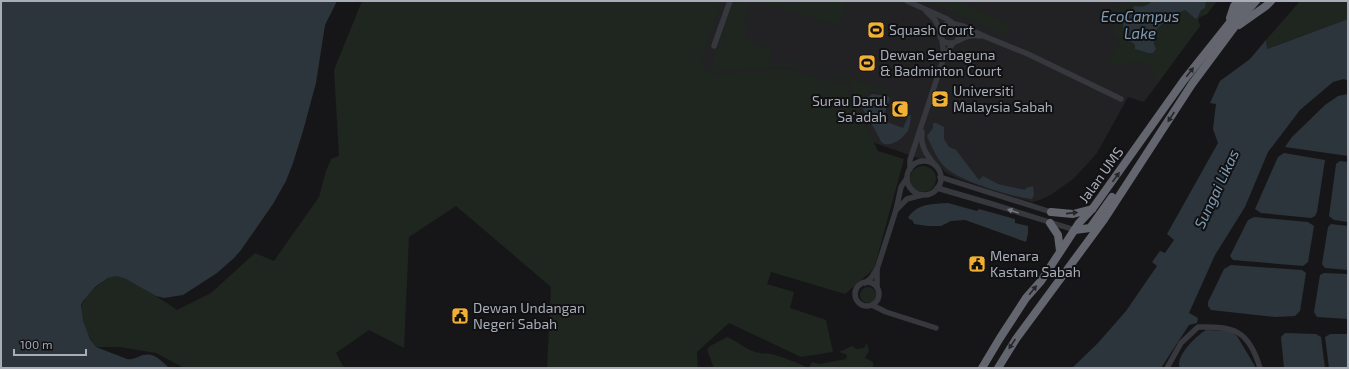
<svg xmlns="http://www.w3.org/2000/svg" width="1349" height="369" font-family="'Exo 2',sans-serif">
<rect width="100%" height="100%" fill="#161618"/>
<!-- built -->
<path fill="#222225" d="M 475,1 L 1217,1 L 1207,14 L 1200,17 L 1198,20 L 1200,26 L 1144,102 L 1128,97 L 1097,153 L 1079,173 L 1072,180 L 1052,194 L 1040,200 L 1032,202 L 1000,193 L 959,179 L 946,173 L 940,166 Z"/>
<!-- green -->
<g fill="#1e261f">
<path d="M 362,1 L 721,1 L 701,62 L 710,75 L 786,69 L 845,85 L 878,151 L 904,159 L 874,269 L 845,294 L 771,272 L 767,284 L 794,292 L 790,308 L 826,320 L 833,352 L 801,357 L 729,323 L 697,352 L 698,368 L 547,368 L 551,287 L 456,206 L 409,237 L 404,348 L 369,330 L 336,353 L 344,368 L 184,368 L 156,353 L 120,347 L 96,347 C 88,336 76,316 83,302 C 86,295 94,288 100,284 C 106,280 111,275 119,276 C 125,278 130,281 136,284 C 150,292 164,301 177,310 L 211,293 L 255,253 L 274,261 L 319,197 L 326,171 L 331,159 L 339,156 L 334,70 Z"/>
<path d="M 738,1 L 750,4 L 743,24 L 749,28 L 745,39 L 771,49 L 769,63 L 796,62 L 889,90 L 887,93 L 871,92 L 858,101 L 848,81 L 799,65 L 710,72 L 732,4 Z"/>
<path d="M 760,1 L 848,1 L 839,27 Z"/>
<path d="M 928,1 L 959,1 L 1010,25 L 1006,36 Z"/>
<path d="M 1127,1 L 1152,1 C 1146,7 1143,8 1136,6 L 1126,13 L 1132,42 L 1135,45 L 1135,49 L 1148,53 L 1155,51 C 1156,47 1153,41 1154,36 C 1155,28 1178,12 1185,10 C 1190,13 1191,17 1197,19 L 1201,10 L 1205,8 L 1206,1 L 1217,1 L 1207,14 L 1200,17 L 1198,20 L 1200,26 L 1157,84 L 1150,67 L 1136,61 L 1121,67 L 1108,63 C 1111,54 1118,49 1120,40 L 1114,34 L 1114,26 L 1108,23 L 1116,6 L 1120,7 L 1122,2 Z"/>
<path d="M 1300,1 L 1348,1 L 1348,19 L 1267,49 L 1266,40 Z"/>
<circle cx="923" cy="179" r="13"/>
<circle cx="868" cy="295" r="8"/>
<path d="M 727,337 C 739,342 747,351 760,353 C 763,354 767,353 770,354 C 777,355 802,364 807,368 L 714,368 L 707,350 L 710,346 Z"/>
<path d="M 867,343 L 869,351 L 865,358 L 873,362 L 873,368 L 809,368 L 812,362 L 819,364 L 846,359 L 847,355 L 839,352 L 852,346 L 856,349 L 864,348 Z"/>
</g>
<!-- water -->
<g fill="#2c353c">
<path d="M 1,1 L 337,1 L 325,25 L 316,83 L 303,131 L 293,163 L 286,181 L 273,204 L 241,250 L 234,258 L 217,273 L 183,295 L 164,298 L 156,296 L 126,279 L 117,276 L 108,278 L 95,287 L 83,301 L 81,305 L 83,321 L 90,339 L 96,347 L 127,359 C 134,360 137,357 143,355 C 154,352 162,361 169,368 L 1,368 Z"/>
<path d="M 1152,1 L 1206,1 L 1205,8 L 1201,10 L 1197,19 C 1192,17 1190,13 1185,10 C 1177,12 1158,25 1155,33 C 1152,38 1154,44 1156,49 L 1153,53 L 1148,53 L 1135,49 L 1135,45 L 1132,42 L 1127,41 C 1123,27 1118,16 1133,9 L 1134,6 C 1142,7 1146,7 1152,1 Z"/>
<path d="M 1348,19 L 1348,81 L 1344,79 L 1333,82 L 1300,110 L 1268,152 L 1245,207 L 1215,255 L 1189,313 L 1198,318 L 1197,323 L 1189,325 L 1161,368 L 1072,368 L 1098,343 L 1126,311 L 1157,266 L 1152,262 L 1160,251 L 1165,253 L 1174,240 L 1167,234 L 1218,143 L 1213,129 L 1216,104 L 1210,103 L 1220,81 L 1250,59 L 1266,40 L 1267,49 Z"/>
<path d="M 872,94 L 888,96 L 890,99 L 882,120 L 903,128 L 909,115 L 911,116 C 910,121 910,129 907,132 C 901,140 891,147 882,143 L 875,130 L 861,106 L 862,102 Z"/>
<path d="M 1348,94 L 1348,156 L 1285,147 L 1292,137 L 1325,105 L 1338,96 Z"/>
<path d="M 933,123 L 936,123 L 944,127 L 944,139 L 949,147 L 956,150 L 979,180 L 983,176 L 998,184 L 1025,190 L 1026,188 L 1033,186 L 1034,195 L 1032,199 C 1012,197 960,181 946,168 C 937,160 932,147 927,136 L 933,128 Z"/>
<path d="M 1284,153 L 1325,160 L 1317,212 L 1315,216 L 1311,218 L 1261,213 L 1255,209 L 1278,157 Z"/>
<path d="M 1340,161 L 1348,162 L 1348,222 L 1334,220 L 1329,216 L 1336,164 Z"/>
<path d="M 948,203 L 977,211 L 979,209 L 1015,219 L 1015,223 L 1028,226 L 1028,233 L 1026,242 L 965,220 L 951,221 L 941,226 L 928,226 L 914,224 L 913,221 L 908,218 C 917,203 933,204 948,203 Z"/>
<path d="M 1254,217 L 1308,222 L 1314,226 L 1308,262 L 1303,266 L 1233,260 L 1230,256 L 1248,220 Z"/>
<path d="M 1331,224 L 1348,226 L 1348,270 L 1325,268 L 1322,264 L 1328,227 Z"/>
<path d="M 1231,265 L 1302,270 L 1306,273 L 1300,311 L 1295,316 L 1275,317 L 1211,310 L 1208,306 L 1208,302 L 1224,269 Z"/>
<path d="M 1324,273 L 1348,274 L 1348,319 L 1317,317 L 1314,312 L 1320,275 Z"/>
<path d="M 1206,330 L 1230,331 L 1237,336 L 1256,368 L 1180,368 C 1174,357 1197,335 1206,330 Z"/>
<path d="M 1285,333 L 1316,334 L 1321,337 L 1325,368 L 1284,368 L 1281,337 Z"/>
<path d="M 1330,334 L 1348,334 L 1348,368 L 1329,368 L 1325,337 Z"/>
</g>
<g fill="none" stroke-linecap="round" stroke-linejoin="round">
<!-- minor -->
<g stroke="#37383d" stroke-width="5.5">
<path d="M 907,1 L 947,19 L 954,24 L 963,26 L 986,37 L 1028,54 L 1121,99"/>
<path d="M 926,11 L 935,20 L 940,31"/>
<path d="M 942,39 L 944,57"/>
<path d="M 957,41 L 960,33 L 957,26 L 949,23 C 938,26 936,42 949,43 C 958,44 964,33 980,36"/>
<path d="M 714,46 L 730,1"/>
<path d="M 922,132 C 920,145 926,154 934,164"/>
<circle cx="924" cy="178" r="17"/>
<path d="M 910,169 L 910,160 L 944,57 L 953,43"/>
<path d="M 940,177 L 1051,212"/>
<path d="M 937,188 L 992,204 L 1075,230"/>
<path d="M 896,210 L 907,199 L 922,195"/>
<circle cx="867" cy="294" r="12"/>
<path d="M 865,283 L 871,278 L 877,269 L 896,210 L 901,187 L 907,178"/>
<path d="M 877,287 L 877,269"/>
<path d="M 872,305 L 886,312 L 936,328"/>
<path d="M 1167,368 L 1181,343 L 1198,327 C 1235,326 1249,331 1260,368"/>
</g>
<!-- highway -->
<g stroke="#63666e" stroke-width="8">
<path d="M 1230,18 L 1234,6 L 1238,1"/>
<path d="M 1239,25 L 1266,6 L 1271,1"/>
<path d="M 1051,212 L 1073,214 L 1092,209"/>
<path d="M 1050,223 L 1058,235 L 1060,251"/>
<path d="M 1075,230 L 1090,228 L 1112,197"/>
<path d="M 982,368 L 1000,338 L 1026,298 L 1041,281 L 1079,223 L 1093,208 L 1184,80 L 1247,1"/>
<path d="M 998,368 L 1016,339 L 1103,221 L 1192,84 L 1244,14 L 1256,1"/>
</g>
</g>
<!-- one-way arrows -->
<defs><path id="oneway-solid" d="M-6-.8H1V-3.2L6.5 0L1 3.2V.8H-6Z"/></defs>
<g fill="#26262a">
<use href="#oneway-solid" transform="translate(1190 72) rotate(-52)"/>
<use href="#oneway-solid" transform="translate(1171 117) rotate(123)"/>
<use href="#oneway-solid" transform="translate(1116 177) rotate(-54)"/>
<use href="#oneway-solid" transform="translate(1072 213) rotate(-6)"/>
<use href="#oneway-solid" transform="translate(1033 290) rotate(-51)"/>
<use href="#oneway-solid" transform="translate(1012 344) rotate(124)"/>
</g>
<use fill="#757881" href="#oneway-solid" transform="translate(1013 211) rotate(-161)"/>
<!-- icons -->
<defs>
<g id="stadium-square" transform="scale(0.9)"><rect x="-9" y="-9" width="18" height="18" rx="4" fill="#f2b134" stroke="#111113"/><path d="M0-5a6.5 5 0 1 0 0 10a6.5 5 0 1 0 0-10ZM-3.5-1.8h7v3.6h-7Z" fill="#111"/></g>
<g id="university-square" transform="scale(0.9)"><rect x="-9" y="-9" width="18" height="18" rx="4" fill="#f2b134" stroke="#111113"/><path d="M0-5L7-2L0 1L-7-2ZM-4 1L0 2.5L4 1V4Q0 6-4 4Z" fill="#111"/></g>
<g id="mosque-square" transform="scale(0.9)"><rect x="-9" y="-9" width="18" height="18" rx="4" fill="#f2b134" stroke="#111113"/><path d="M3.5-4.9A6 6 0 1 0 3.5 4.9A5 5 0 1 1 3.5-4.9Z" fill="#111"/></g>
<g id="civic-square" transform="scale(0.9)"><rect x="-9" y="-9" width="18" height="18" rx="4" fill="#f2b134" stroke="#111113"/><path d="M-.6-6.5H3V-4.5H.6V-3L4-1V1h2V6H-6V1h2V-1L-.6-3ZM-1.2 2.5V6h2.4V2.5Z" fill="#111"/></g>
</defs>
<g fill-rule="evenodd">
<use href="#stadium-square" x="876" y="30"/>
<use href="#stadium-square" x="867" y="63"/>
<use href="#university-square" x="940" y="99"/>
<use href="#mosque-square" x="900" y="109"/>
<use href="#civic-square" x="977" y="264"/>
<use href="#civic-square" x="460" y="316"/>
</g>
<g text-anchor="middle" stroke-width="4" stroke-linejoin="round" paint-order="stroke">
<!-- poi labels -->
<g font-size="14" fill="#a8adb8" stroke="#111113" text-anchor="start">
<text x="889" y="35">Squash Court</text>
<text x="880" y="60">Dewan Serbaguna<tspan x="880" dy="16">&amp; Badminton Court</tspan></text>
<text x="953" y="96">Universiti<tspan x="953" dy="16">Malaysia Sabah</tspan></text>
<text x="887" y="106" text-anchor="end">Surau Darul<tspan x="887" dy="16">Sa'adah</tspan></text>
<text x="990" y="261">Menara<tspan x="990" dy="16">Kastam Sabah</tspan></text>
<text x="473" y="313">Dewan Undangan<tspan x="473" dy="16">Negeri Sabah</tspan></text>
</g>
<!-- street labels -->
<g font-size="14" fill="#a8adb8" stroke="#111113">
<text transform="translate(1101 175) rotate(-54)" y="5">Jalan UMS</text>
</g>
<!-- water labels -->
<g font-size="15" font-style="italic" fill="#7f9bb3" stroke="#111113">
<text x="1140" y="22">EcoCampus<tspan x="1140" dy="17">Lake</tspan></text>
<text transform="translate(1217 189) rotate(-65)" y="5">Sungai Likas</text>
</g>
</g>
<!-- border -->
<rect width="1349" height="369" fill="none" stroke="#a8adb8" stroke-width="4"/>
<!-- scale -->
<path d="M14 349v6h72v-6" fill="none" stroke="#a8adb8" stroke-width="2"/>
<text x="20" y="349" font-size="12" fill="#a8adb8" stroke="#111113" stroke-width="3" paint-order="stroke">100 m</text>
</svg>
